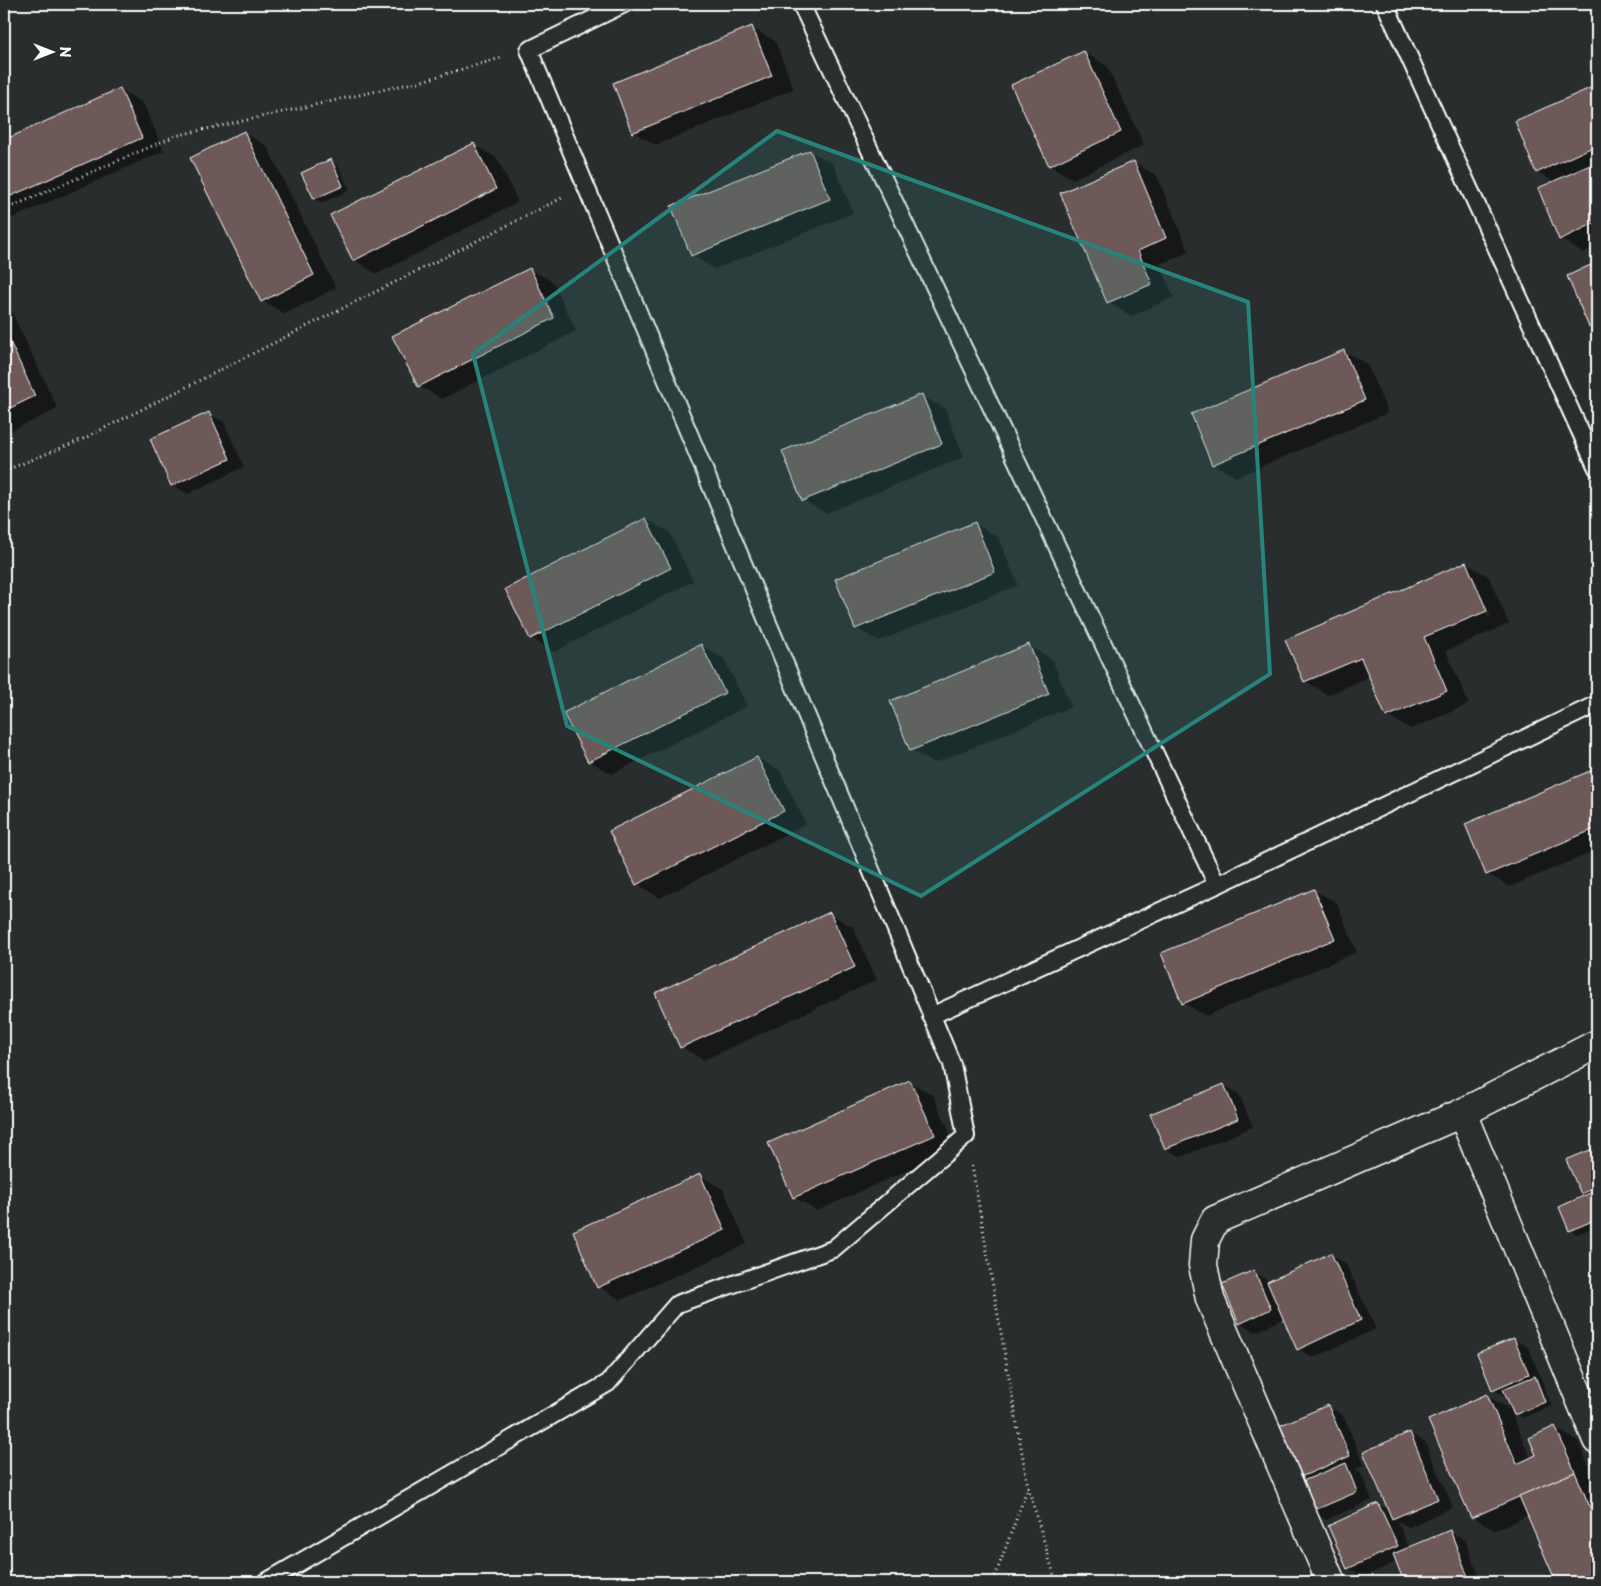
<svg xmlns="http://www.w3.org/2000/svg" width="1601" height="1586" font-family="'Playpen Sans',sans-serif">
<rect width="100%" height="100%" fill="#2a2d2e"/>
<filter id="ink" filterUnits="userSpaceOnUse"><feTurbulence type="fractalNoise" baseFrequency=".02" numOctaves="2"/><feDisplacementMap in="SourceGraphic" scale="10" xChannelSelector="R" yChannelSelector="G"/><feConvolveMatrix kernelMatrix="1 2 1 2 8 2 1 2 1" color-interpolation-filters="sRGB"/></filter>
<g filter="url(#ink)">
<!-- shadow -->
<g fill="#0007" fill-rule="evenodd">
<path d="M 752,28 L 775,41 L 794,89 L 656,145 L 633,132 Z"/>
<path d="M 1084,52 L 1107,66 L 1144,145 L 1073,179 L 1049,165 Z"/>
<path d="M 1597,86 L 1597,246 L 1583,253 L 1560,239 L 1554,182 L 1537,172 L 1516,122 Z"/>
<path d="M 120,90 L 143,103 L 164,151 L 13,218 L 4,213 L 4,142 Z"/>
<path d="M 244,133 L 267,146 L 336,288 L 285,314 L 262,301 Z"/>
<path d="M 474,145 L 497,158 L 518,202 L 377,274 L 354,260 Z"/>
<path d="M 810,151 L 833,164 L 853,213 L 715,269 L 692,255 Z"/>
<path d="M 331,161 L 338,165 L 350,190 L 322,203 L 315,199 Z"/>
<path d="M 1134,162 L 1157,176 L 1189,252 L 1160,264 L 1174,297 L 1131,316 L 1108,302 Z"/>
<path d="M 1597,264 L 1597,331 L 1590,326 L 1569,276 Z"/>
<path d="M 530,269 L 553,282 L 576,331 L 442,399 L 419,386 Z"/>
<path d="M 4,296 L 58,409 L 4,434 Z"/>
<path d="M 1344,351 L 1367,364 L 1388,413 L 1236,477 L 1213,464 Z"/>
<path d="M 922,396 L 945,409 L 964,457 L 826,513 L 803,500 Z"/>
<path d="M 209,414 L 224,422 L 244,467 L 188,494 L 172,485 Z"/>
<path d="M 646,519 L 669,532 L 693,581 L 554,652 L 531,638 Z"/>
<path d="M 975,524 L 998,537 L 1018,585 L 879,641 L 856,628 Z"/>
<path d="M 1466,563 L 1489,577 L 1509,624 L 1446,651 L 1469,704 L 1411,729 L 1387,716 L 1371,676 L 1328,695 L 1305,681 ZM 1473,581 L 1476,581 L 1490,616 L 1488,617 Z"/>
<path d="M 701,646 L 724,659 L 747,706 L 612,774 L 589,761 Z"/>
<path d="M 1029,646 L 1052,659 L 1071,707 L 934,763 L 911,750 Z"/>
<path d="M 757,758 L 780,771 L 806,824 L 660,898 L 637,884 Z"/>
<path d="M 1597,770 L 1597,850 L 1510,887 L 1487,874 L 1467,825 Z"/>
<path d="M 1314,890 L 1337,903 L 1357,952 L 1206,1016 L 1183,1003 Z"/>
<path d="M 830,914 L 853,927 L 877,980 L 704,1060 L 681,1047 Z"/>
<path d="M 910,1082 L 933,1095 L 957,1148 L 817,1211 L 794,1197 Z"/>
<path d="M 1224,1085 L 1239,1094 L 1253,1127 L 1181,1157 L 1166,1149 Z"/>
<path d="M 1595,1149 L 1597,1151 L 1597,1226 L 1577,1234 L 1570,1230 L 1586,1196 L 1582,1193 Z"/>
<path d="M 700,1176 L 723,1189 L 747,1244 L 621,1300 L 598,1287 Z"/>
<path d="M 1331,1255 L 1346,1264 L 1376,1329 L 1313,1358 L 1298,1349 L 1285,1318 L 1256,1332 L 1240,1323 L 1254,1271 L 1270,1282 Z"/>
<path d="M 1514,1339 L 1529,1348 L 1552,1406 L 1522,1418 L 1515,1414 L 1508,1398 L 1493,1389 Z"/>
<path d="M 1487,1396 L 1510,1409 L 1531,1459 L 1538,1456 L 1555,1428 L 1578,1441 L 1597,1485 L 1597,1582 L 1558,1582 L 1529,1515 L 1495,1530 L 1472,1517 Z"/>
<path d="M 1328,1406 L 1343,1415 L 1364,1465 L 1355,1469 L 1361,1473 L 1372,1500 L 1326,1520 L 1311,1511 L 1297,1478 Z"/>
<path d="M 1410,1433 L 1425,1442 L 1453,1507 L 1409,1527 L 1397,1521 L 1409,1548 L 1449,1532 L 1465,1540 L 1481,1582 L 1406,1582 L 1397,1561 L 1364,1577 L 1348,1568 L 1378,1504 L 1390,1511 Z"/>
</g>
<!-- building -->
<g fill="#6d5a58" stroke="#fff">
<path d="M 1592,4 L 1597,4 L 1597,15 Z"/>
<path d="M 752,26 L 772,76 L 632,133 L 613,83 Z"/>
<path d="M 1084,51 L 1121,132 L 1049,166 L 1011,85 Z"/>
<path d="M 1597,85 L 1597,145 L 1536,173 L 1515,121 Z"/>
<path d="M 120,88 L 142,138 L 4,199 L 4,140 Z"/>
<path d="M 244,131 L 314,275 L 261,302 L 190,158 Z"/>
<path d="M 474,143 L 496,189 L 353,261 L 330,215 Z"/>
<path d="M 810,150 L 830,199 L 691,256 L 671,206 Z"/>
<path d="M 331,159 L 343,186 L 314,199 L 301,173 Z"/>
<path d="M 1134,161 L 1166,238 L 1138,251 L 1152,284 L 1107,303 L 1060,193 Z"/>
<path d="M 1597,162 L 1597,222 L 1559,240 L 1538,188 Z"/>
<path d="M 1597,262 L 1597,323 L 1589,327 L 1567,276 Z"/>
<path d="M 530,268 L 554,318 L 418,387 L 392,336 Z"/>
<path d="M 4,329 L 35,396 L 4,411 Z"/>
<path d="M 1344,350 L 1365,400 L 1212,465 L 1191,414 Z"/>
<path d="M 922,394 L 942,444 L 802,501 L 782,451 Z"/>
<path d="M 209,412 L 230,459 L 171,486 L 150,439 Z"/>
<path d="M 646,518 L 671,568 L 530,639 L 505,589 Z"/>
<path d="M 975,522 L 995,572 L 855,629 L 835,579 Z"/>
<path d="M 1466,562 L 1487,611 L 1424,637 L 1447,691 L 1386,717 L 1361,658 L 1304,682 L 1285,640 Z"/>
<path d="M 701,644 L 725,693 L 588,762 L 563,713 Z"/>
<path d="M 1029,644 L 1049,694 L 910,751 L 890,701 Z"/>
<path d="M 757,757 L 784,811 L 636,885 L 609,831 Z"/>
<path d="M 1597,768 L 1597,828 L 1486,875 L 1465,824 Z"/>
<path d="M 1314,889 L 1335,939 L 1182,1004 L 1161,953 Z"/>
<path d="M 830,912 L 855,967 L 680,1048 L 655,993 Z"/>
<path d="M 910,1080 L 935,1135 L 793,1198 L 768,1143 Z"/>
<path d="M 1224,1084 L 1238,1119 L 1165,1149 L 1150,1114 Z"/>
<path d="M 1595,1148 L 1597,1153 L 1597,1187 L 1581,1194 L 1566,1160 Z"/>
<path d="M 700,1174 L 725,1230 L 597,1288 L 573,1231 Z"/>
<path d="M 1597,1190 L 1597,1219 L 1569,1231 L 1559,1207 Z"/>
<path d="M 1331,1253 L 1361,1320 L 1297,1350 L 1267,1282 Z"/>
<path d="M 1254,1270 L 1271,1309 L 1239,1324 L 1222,1284 Z"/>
<path d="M 1514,1338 L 1529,1374 L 1492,1390 L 1477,1353 Z"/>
<path d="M 1535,1376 L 1545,1402 L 1514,1415 L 1503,1389 Z"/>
<path d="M 1487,1394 L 1517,1464 L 1536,1455 L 1529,1438 L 1555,1426 L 1575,1472 L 1471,1518 L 1428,1420 Z"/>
<path d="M 1328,1405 L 1350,1456 L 1296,1479 L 1274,1428 Z"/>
<path d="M 1410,1432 L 1438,1499 L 1392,1519 L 1363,1452 Z"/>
<path d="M 1346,1463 L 1357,1492 L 1310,1512 L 1298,1483 Z"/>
<path d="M 1575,1472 L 1597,1524 L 1597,1582 L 1556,1582 L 1519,1496 Z"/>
<path d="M 1378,1503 L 1398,1546 L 1347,1569 L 1328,1526 Z"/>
<path d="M 1450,1530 L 1470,1582 L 1404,1582 L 1393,1554 Z"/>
</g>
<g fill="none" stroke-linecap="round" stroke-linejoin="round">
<!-- lane casing -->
<g stroke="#fff" stroke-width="20">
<g id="lane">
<path d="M 801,4 L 1217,885"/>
<path d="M 1385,4 L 1597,468"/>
<path d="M 931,1016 L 1217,885 L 1597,704"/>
<path d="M 266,1582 L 608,1383 L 677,1304 L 833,1249 L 966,1136 L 952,1064 L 529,50 L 624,4"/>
</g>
</g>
<!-- street casing -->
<g stroke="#fff" stroke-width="31">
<g id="street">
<path d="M 1462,1113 L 1597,1440"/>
<path d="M 1331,1582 L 1210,1299 L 1203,1265 L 1205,1240 L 1215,1220 L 1462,1113 L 1597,1044"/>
</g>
</g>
<!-- path -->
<g stroke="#fff" stroke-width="3" stroke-dasharray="1 4" stroke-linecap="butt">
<path d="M 4,210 L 175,136 L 422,81 L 504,57"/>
<path d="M 4,471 L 81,440 L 562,198"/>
<path d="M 972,1166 L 1028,1487 L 993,1582"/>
<path d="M 1028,1487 L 1056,1582"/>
</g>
<!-- lane -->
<use href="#lane" stroke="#2a2d2e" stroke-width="16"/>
<!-- street -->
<use href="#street" stroke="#2a2d2e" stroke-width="28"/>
</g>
</g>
<!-- marked area -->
<path fill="#27847c" fill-opacity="0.2" stroke="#27847c" stroke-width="4" stroke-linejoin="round" d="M 777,131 L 1248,302 L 1270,674 L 921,896 L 567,726 L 473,354 Z"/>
<!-- margin -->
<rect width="1601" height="1586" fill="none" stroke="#2a2d2e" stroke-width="20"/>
<rect x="10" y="10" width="1581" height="1566" fill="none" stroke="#fff" stroke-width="2" filter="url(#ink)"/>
<!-- north arrow -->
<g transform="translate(52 52) rotate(90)" stroke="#2a2d2e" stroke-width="4" paint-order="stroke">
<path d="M0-4L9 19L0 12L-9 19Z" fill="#ffffff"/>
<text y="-8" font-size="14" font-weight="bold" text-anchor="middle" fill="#ffffff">N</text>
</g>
</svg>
